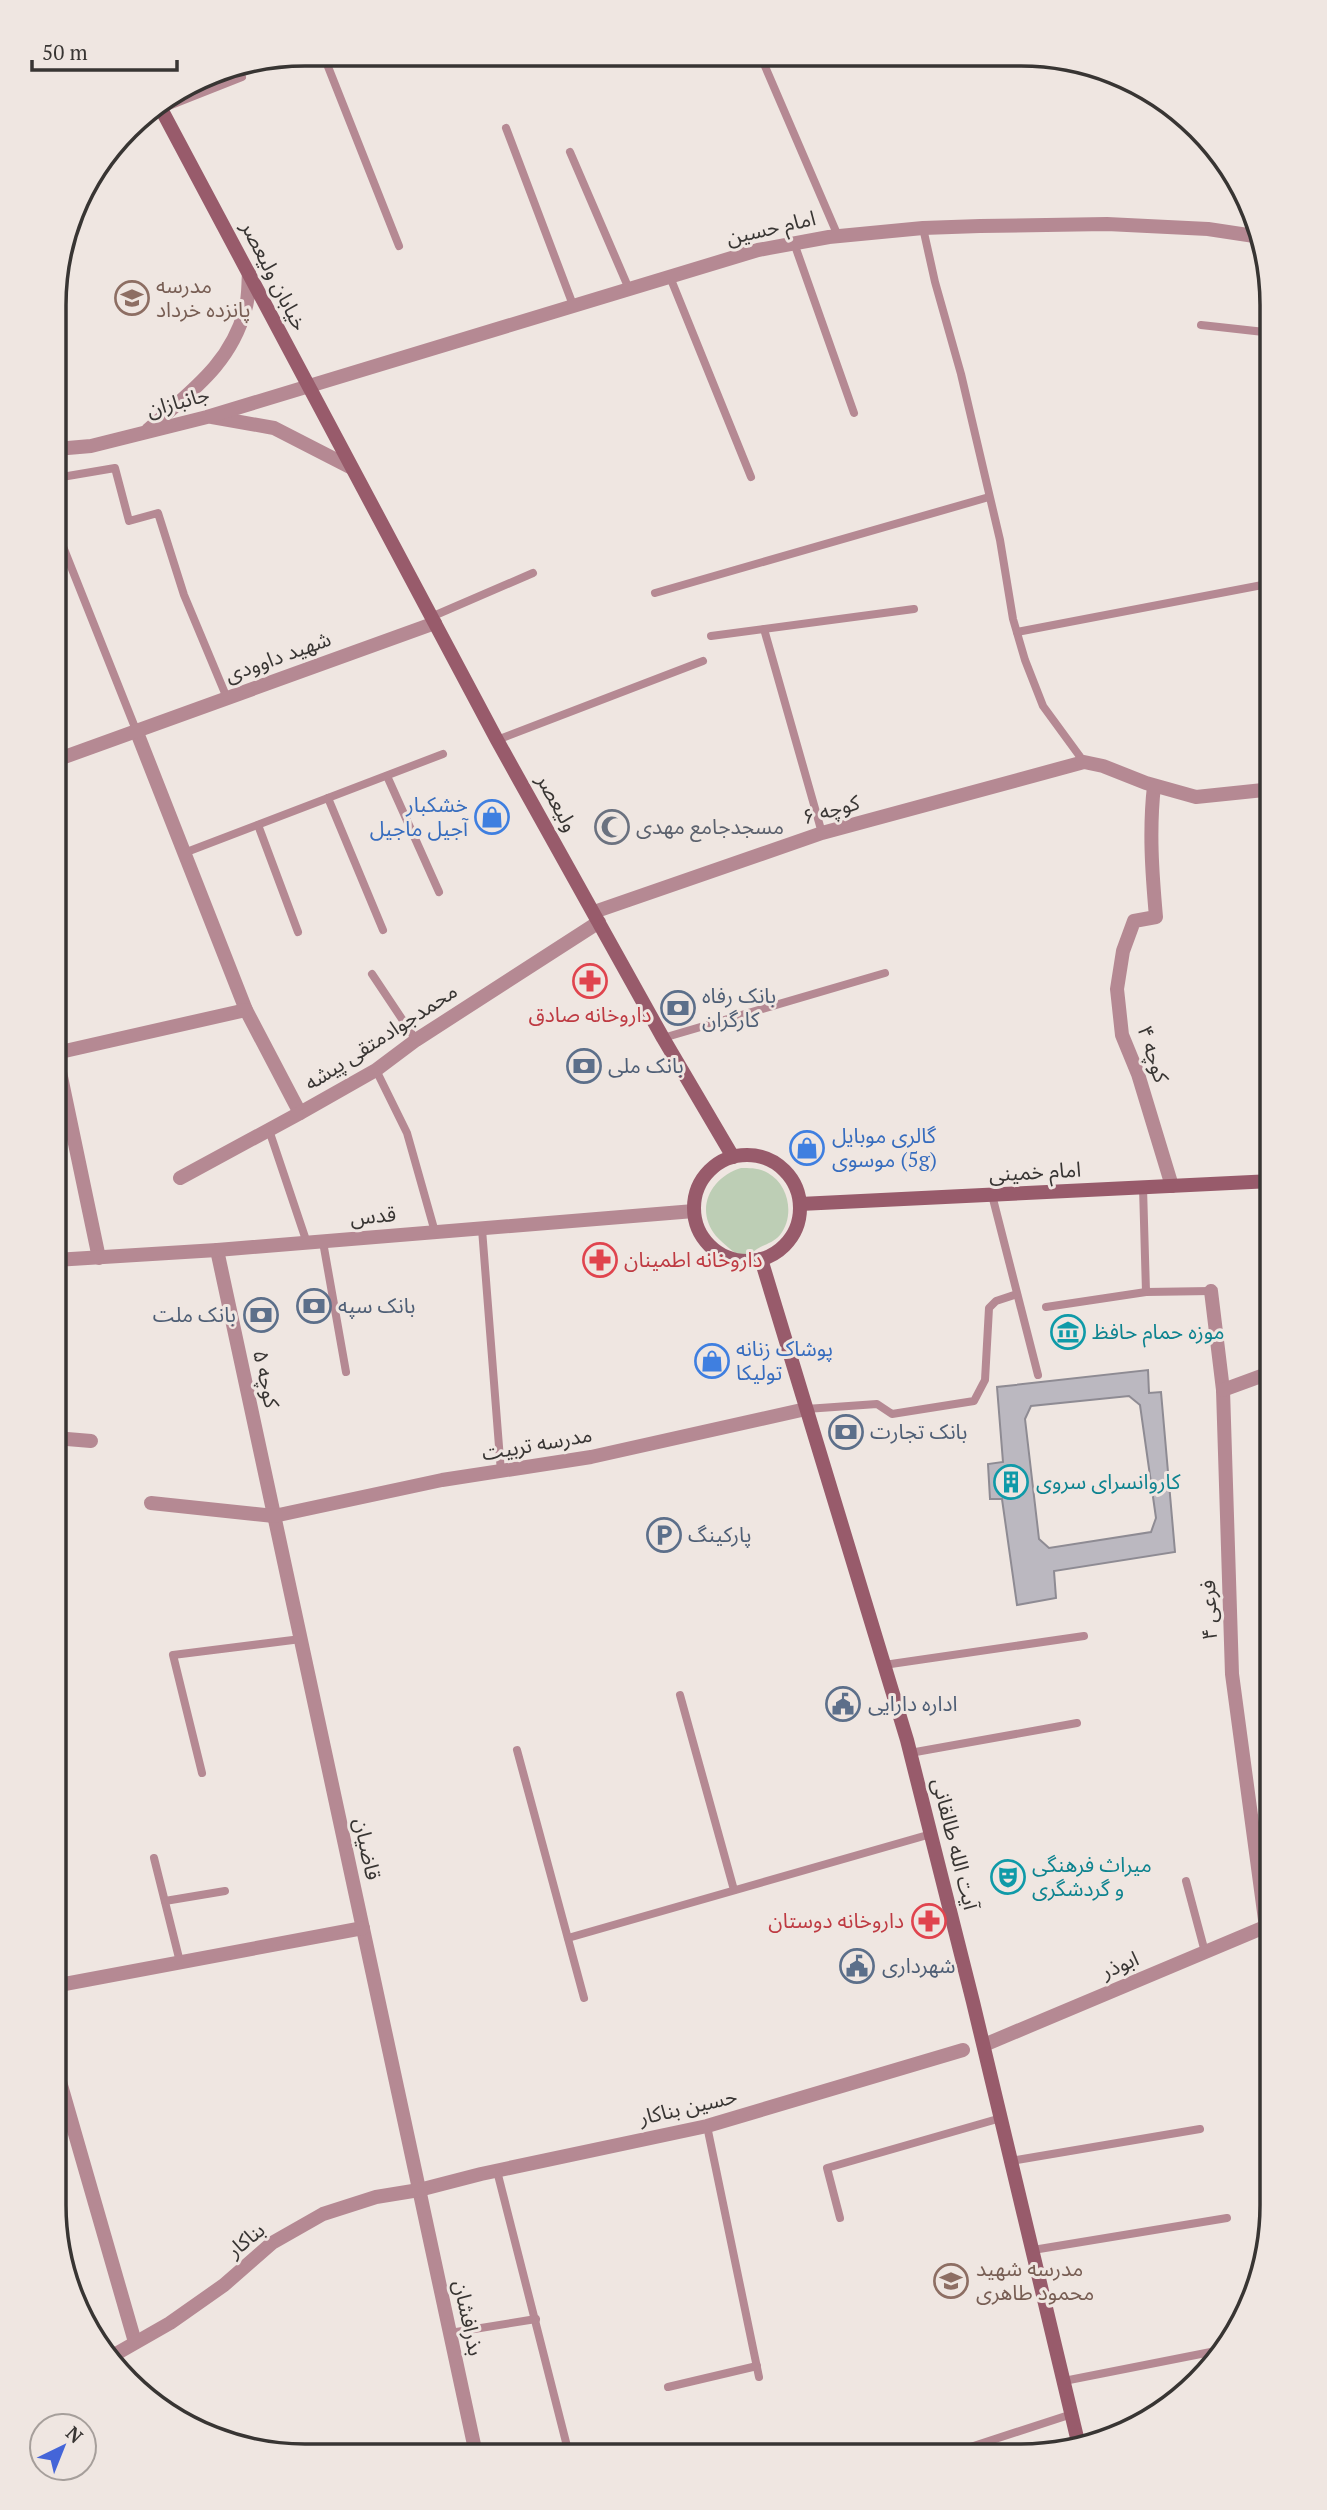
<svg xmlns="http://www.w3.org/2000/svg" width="1327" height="2510" font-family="'PT Serif','Noto Sans Arabic',serif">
<rect width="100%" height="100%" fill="#efe6e1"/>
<!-- green -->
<path fill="#bdceb5" d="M 741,1168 C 750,1168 760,1168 768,1173 C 789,1185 795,1216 780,1235 C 773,1243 765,1244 757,1249 C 752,1252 749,1258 745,1261 C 736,1253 724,1245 716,1236 C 694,1209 711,1177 741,1168 Z"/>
<!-- building -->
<path fill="#bbb8c0" stroke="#8e8b93" stroke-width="2" fill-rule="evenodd" d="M 1148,1370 L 1149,1393 L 1161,1392 L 1175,1552 L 1054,1571 L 1056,1598 L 1017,1605 L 1002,1499 L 990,1499 L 988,1464 L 1003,1462 L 997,1387 ZM 1129,1396 L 1140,1405 L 1156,1518 L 1151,1532 L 1049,1548 L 1039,1539 L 1025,1419 L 1031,1406 Z"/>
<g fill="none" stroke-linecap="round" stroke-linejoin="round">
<!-- service -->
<g stroke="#b58993" stroke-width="8">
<path d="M 323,54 L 399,246"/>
<path d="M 761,57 L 838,236"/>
<path d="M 161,109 L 242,77"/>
<path d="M 506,128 L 573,305"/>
<path d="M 570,152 L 629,289"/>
<path d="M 923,228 L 935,282 L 961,374 L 1000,540 L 1013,619 L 1025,660 L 1043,706 L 1084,762"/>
<path d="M 794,243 L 854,413"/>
<path d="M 670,277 L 751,477"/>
<path d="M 1201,325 L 1273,333"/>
<path d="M 56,478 L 115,468 L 129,521 L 158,513 L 184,595 L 227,698"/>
<path d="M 56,529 L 136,730"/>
<path d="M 655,593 L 989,497"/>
<path d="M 431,617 L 533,573"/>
<path d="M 764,629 L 822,833"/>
<path d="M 1017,632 L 1273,583"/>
<path d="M 711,636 L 914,609"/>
<path d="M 497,740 L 703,661"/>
<path d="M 387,776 L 439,892"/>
<path d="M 328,798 L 383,930"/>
<path d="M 258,825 L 298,932"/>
<path d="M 184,853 L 443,754"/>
<path d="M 372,974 L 416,1040"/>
<path d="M 663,1038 L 885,973"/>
<path d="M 376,1070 L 407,1133 L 435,1232"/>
<path d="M 269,1130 L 307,1243"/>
<path d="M 1143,1187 L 1146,1292 L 1211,1291"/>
<path d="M 992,1195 L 1038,1375"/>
<path d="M 482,1229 L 501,1472"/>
<path d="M 323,1242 L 346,1372"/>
<path d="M 1046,1307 L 1146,1292"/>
<path d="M 55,1368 L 59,1386"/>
<path d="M 806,1409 L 877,1404 L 892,1414 L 974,1401 L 985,1380 L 989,1308 L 996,1301 L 1017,1294"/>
<path d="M 884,1665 L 1084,1636"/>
<path d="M 680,1695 L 734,1890"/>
<path d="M 517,1750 L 584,1998"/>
<path d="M 910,1753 L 1077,1723"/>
<path d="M 202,1773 L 173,1655 L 301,1639"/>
<path d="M 154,1858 L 180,1962"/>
<path d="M 1186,1881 L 1205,1952"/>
<path d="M 165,1901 L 225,1891"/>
<path d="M 568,1938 L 931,1834"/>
<path d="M 707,2126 L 759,2377"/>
<path d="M 1011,2161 L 1200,2129"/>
<path d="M 497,2171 L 569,2454"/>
<path d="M 840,2218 L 827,2168 L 1001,2118"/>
<path d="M 1033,2250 L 1227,2218"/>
<path d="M 450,2333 L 536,2319"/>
<path d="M 1064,2381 L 1226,2349"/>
<path d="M 668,2387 L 757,2366"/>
<path d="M 943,2456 L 1072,2414"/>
</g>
<!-- minor -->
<g stroke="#b58993" stroke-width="14">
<path d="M 136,730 L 246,1010 L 300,1113"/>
<path d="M 56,760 L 435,623"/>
<path d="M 1154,786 C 1149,830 1152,872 1156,917 L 1134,921 L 1123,951 L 1117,989 L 1122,1035 L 1138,1074 L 1172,1186"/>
<path d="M 594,912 L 822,833 L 1084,762 L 1103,766 L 1146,783 L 1196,797 L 1273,789"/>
<path d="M 56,1053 L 99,1258"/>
<path d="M 56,1053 L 246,1010"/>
<path d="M 180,1178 L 300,1113 L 376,1070 L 416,1040 L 599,922"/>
<path d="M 217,1250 L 476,2454"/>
<path d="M 1211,1291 L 1223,1390 L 1232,1674 L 1266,1927 L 1272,1957"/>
<path d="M 1223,1390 L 1272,1372"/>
<path d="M 55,1438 L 91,1441"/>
<path d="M 151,1503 L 274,1516 L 442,1480 L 591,1457 L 806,1409"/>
<path d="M 54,1986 L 363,1928"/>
<path d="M 54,2061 L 135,2342"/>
<path d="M 114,2355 L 170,2323 L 224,2285 L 272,2243 L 323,2214 L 376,2197 L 419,2190 L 481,2174 L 707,2126 L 963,2050"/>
</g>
<!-- tertiary -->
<g stroke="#b58993" stroke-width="14">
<path d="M 212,417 L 274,428 L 350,467"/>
<path d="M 148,430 C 188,393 230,366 245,310 C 249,299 248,285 249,273"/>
<path d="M 56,449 L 91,446 L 207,417 L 758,250 L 829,237 L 923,228 L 980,226 L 1107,224 L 1208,229 L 1261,237"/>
<path d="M 55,1260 L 217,1250 L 694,1211"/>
<path d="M 984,2045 L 1272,1924"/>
</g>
<!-- secondary -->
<g stroke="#985b6b" stroke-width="14">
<path d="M 159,105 L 497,740 L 663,1038 L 733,1157"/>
<circle cx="747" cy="1208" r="53"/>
<path d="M 800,1204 L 1272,1181"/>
<path d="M 761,1259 L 907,1740 L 973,2002 L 1079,2446"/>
</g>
</g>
<!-- icons -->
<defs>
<g id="school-ring" transform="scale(1.75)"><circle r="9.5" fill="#efe6e1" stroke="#8d6e63" stroke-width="1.5"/><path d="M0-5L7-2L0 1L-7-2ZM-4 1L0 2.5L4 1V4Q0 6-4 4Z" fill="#8d6e63"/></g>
<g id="shop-ring" transform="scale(1.75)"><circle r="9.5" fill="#efe6e1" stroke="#3f7fe0" stroke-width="1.5"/><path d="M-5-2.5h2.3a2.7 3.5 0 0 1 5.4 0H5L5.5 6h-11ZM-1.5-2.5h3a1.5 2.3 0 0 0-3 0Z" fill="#3f7fe0"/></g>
<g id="mosque-ring" transform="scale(1.75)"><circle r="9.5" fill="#efe6e1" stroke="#6b7280" stroke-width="1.5"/><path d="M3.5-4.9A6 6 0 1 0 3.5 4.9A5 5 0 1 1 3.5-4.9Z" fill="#6b7280"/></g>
<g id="pharmacy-ring" transform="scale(1.75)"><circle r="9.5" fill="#efe6e1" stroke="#e0444e" stroke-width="1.5"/><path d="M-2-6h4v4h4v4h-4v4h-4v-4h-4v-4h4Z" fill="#e0444e"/></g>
<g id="bank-ring" transform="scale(1.75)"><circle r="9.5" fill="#efe6e1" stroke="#5c6f8a" stroke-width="1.5"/><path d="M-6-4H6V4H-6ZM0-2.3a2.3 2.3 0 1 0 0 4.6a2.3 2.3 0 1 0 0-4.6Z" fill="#5c6f8a"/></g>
<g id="museum-ring" transform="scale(1.75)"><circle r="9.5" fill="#efe6e1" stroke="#0f9aa8" stroke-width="1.5"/><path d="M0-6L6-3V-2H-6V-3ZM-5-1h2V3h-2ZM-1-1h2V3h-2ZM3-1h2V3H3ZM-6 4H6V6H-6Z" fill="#0f9aa8"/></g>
<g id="building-ring" transform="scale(1.75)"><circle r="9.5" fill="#efe6e1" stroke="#0f9aa8" stroke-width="1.5"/><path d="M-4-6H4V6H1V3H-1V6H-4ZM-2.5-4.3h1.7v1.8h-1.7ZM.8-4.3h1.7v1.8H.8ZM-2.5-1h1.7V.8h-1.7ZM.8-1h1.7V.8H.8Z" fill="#0f9aa8"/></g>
<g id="parking-ring" transform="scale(1.75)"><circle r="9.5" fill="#efe6e1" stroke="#5c6f8a" stroke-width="1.5"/><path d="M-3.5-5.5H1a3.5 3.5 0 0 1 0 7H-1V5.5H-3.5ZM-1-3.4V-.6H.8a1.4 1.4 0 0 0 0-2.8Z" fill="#5c6f8a"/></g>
<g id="civic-ring" transform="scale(1.75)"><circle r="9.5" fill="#efe6e1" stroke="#5c6f8a" stroke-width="1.5"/><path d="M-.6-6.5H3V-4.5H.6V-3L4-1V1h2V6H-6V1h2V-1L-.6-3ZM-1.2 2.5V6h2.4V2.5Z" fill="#5c6f8a"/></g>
<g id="theatre-ring" transform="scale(1.75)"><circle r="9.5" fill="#efe6e1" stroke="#0f9aa8" stroke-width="1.5"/><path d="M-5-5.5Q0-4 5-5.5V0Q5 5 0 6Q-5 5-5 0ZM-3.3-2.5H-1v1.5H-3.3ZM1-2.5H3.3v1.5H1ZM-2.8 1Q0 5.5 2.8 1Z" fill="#0f9aa8"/></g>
</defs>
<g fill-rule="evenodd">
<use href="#school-ring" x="132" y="298"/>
<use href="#shop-ring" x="492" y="817"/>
<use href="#mosque-ring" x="612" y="827"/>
<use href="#pharmacy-ring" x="590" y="981"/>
<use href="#bank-ring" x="678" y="1008"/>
<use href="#bank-ring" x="584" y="1066"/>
<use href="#shop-ring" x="807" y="1148"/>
<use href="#pharmacy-ring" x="600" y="1260"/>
<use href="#bank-ring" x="314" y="1306"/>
<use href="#bank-ring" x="261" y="1315"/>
<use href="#museum-ring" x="1068" y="1332"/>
<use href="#shop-ring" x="712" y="1361"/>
<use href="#bank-ring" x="846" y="1432"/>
<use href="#building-ring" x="1011" y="1482"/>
<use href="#parking-ring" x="664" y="1535"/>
<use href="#civic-ring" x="843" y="1704"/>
<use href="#theatre-ring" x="1008" y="1877"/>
<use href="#pharmacy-ring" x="929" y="1921"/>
<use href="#civic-ring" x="857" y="1966"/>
<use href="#school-ring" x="951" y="2281"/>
</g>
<g text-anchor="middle" stroke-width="6" stroke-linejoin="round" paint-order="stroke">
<!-- street labels -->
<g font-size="21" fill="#383533" stroke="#efe6e1">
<text transform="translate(771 228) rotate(-13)" y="7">امام حسین</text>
<text transform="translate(274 276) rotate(63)" y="7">خیابان ولیعصر</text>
<text transform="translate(178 402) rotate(-15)" y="7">جانبازان</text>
<text transform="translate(278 657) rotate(-20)" y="7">شهید داوودی</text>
<text transform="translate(557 803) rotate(61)" y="7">ولیعصر</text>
<text transform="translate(831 810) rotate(-16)" y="7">۶ کوچه</text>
<text transform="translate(381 1037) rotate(-33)" y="7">محمدجوادمتقی پیشه</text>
<text transform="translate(1153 1054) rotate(72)" y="7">کوچه ۴</text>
<text transform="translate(1035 1172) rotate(-3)" y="7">امام خمینی</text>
<text transform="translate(373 1216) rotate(-5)" y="7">قدس</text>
<text transform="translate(266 1379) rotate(78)" y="7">کوچه ۵</text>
<text transform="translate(537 1444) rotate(-10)" y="7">مدرسه تربیت</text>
<text transform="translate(1209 1610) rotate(-92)" y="7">فرعی ۴</text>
<text transform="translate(955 1844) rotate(76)" y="7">آیت الله طالقانی</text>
<text transform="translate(367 1849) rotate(78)" y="7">قاضیان</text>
<text transform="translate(1120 1965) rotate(-23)" y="7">ابوذر</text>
<text transform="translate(688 2107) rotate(-13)" y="7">حسین بناکار</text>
<text transform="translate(246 2240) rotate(-39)" y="7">بناکار</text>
<text transform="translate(468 2318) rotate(78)" y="7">بذرافشان</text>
</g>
<!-- education labels -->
<g font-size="21" fill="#785e54" stroke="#efe6e1" text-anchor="start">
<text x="156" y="293">مدرسه<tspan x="156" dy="24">پانزده خرداد</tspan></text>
<text x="976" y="2276">مدرسه شهید<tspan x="976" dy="24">محمود طاهری</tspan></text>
</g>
<!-- shop labels -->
<g font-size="21" fill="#366cbe" stroke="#efe6e1" text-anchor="start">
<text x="468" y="812" text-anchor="end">خشکبار<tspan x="468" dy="24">آجیل ماجیل</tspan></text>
<text x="832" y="1143">گالری موبایل<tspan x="832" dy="24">موسوی (5g)</tspan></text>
<text x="736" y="1356">پوشاک زنانه<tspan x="736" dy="24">تولیکا</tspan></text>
</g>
<!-- worship labels -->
<g font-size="21" fill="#5b616d" stroke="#efe6e1" text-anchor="start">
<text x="636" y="834">مسجدجامع مهدی</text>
</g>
<!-- service labels -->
<g font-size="21" fill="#4e5e75" stroke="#efe6e1" text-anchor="start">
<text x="702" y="1003">بانک رفاه<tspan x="702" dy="24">کارگران</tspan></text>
<text x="608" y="1073">بانک ملی</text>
<text x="338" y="1313">بانک سپه</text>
<text x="236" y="1322" text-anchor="end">بانک ملت</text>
<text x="870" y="1439">بانک تجارت</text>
<text x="688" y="1542">پارکینگ</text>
<text x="868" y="1711">اداره دارایی</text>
<text x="882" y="1973">شهرداری</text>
</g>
<!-- health labels -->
<g font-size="21" fill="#be3a42" stroke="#efe6e1">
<text x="590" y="1022">داروخانه صادق</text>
<text x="624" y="1267" text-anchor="start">داروخانه اطمینان</text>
<text x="904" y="1928" text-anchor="end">داروخانه دوستان</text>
</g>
<!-- culture labels -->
<g font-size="21" fill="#0d838f" stroke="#efe6e1" text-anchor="start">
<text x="1092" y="1339">موزه حمام حافظ</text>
<text x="1036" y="1489">کاروانسرای سروی</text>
<text x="1032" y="1872">میراث فرهنگی<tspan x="1032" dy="24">و گردشگری</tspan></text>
</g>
</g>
<!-- crop -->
<path d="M0 0H1327V2510H0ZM305 66H1021A239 239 0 0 1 1260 305V2205A239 239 0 0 1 1021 2444H305A239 239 0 0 1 66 2205V305A239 239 0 0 1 305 66Z" fill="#efe6e1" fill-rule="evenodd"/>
<path fill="none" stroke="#383533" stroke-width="3.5" d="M305 66H1021A239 239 0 0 1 1260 305V2205A239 239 0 0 1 1021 2444H305A239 239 0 0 1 66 2205V305A239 239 0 0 1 305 66Z"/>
<!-- north arrow -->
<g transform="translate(63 2447) rotate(43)"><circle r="33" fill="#efe6e1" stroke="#a69f9b" stroke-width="2"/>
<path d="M0-5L12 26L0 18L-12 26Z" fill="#4465d8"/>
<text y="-10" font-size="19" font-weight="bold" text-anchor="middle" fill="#383533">N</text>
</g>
<!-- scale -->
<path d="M32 60v10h145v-10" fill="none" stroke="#383533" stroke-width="3.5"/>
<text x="42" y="60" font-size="21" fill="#383533" stroke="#efe6e1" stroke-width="5" paint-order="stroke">50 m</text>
</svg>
